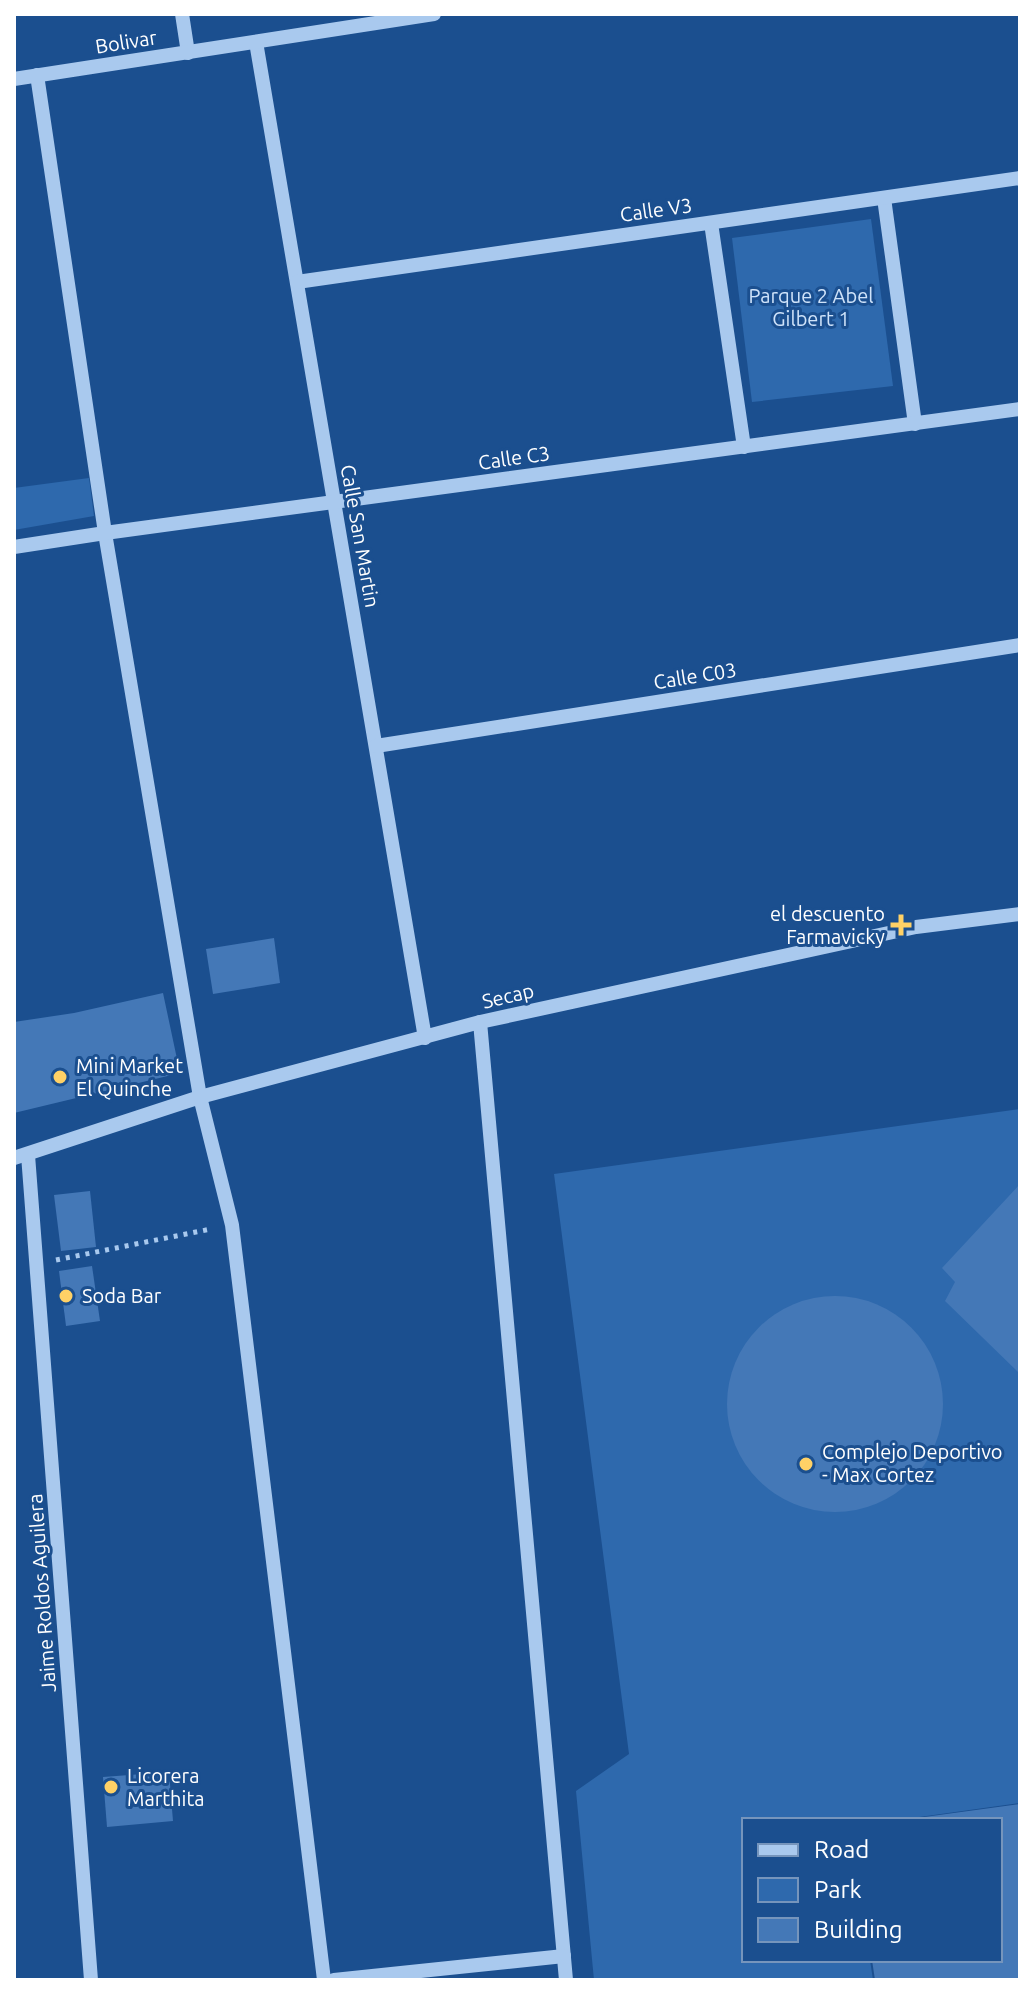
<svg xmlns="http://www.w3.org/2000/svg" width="1034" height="1994" font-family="Ubuntu,sans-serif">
<rect width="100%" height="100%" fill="#1b4f8f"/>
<!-- green -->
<g fill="#2e69ad">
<path d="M 871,219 L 893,386 L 752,402 L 732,238 Z"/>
<path d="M 89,478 L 94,516 L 14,530 L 14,488 Z"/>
<path d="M 1020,1109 L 1020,1803 L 898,1820 L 744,1820 L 744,1960 L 870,1960 L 873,1980 L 594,1980 L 576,1791 L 629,1754 L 554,1174 Z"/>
</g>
<!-- building -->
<g fill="#4478b7">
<path d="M 274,938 L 280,983 L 213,994 L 206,949 Z"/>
<path d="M 163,993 L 180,1073 L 14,1113 L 14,1022 L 74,1013 Z"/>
<path d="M 1020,1184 L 1020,1374 L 945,1301 L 955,1282 L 942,1268 Z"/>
<path d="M 90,1191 L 96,1247 L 61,1251 L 54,1195 Z"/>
<path d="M 92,1266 L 100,1321 L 66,1326 L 59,1271 Z"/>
<circle cx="835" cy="1404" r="108"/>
<path d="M 169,1772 L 173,1821 L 107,1827 L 103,1777 Z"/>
<path d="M 1020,1804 L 1020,1980 L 875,1980 L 872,1960 L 1000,1960 L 1000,1820 L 917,1818 Z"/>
</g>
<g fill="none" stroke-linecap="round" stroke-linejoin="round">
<!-- path -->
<path stroke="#a9c9ee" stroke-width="5" stroke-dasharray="4 6" stroke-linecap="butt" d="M 56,1260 L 211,1229"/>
<!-- minor -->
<g stroke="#a9c9ee" stroke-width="14">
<path d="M 182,14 L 188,53"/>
<path d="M 256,42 L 425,1038"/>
<path d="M 37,75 L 105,533 L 200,1097 L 232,1225 L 324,1980"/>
<path d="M 14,79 L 434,14"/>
<path d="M 884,198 L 915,424"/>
<path d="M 711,223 L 744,447"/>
<path d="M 297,282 L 1020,178"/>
<path d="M 14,547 L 105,533 L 1020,409"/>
<path d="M 376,746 L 1020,645"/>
<path d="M 480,1022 L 566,1980"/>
<path d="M 28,1155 L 91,1980"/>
<path d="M 14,1158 L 200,1097 L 480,1022 L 916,927 L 1020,914"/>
<path d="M 334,1980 L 564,1956"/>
</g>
</g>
<!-- markers -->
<g fill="#ffd166" stroke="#1b4f8f" stroke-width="3">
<path d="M897 913h8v8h8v8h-8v8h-8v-8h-8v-8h8z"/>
<circle cx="60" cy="1077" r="8"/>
<circle cx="66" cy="1296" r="8"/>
<circle cx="806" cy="1464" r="8"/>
<circle cx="111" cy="1787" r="8"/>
</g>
<g text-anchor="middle" stroke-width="6" stroke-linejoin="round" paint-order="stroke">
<!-- street labels -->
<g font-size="20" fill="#fff" stroke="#1b4f8f">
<text transform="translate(126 42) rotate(-9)" y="7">Bolivar</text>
<text transform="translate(656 210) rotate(-8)" y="7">Calle V3</text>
<text transform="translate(514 458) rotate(-8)" y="7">Calle C3</text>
<text transform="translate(360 536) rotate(80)" y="7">Calle San Martin</text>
<text transform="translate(695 676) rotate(-9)" y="7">Calle C03</text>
<text transform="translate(508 996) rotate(-13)" y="7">Secap</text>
<text transform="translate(42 1593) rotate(-94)" y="7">Jaime Roldos Aguilera</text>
</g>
<!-- park labels -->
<g font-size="20" fill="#cfe3fa" stroke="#1b4f8f">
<text x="811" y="303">Parque 2 Abel<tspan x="811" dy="23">Gilbert 1</tspan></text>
</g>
<!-- poi labels -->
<g font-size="20" fill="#fff" stroke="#1b4f8f" text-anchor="start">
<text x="885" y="921" text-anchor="end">el descuento<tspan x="885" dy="23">Farmavicky</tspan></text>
<text x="76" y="1073">Mini Market<tspan x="76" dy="23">El Quinche</tspan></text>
<text x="82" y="1303">Soda Bar</text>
<text x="822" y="1459">Complejo Deportivo<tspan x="822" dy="23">- Max Cortez</tspan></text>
<text x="127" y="1783">Licorera<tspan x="127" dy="23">Marthita</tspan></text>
</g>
</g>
<!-- border -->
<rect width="1034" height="1994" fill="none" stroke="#ffffff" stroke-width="32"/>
<!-- legend -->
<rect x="742" y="1818" width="260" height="144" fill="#1b4f8f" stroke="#7695bc" stroke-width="2"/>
<rect x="758" y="1844" width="40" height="12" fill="#a9c9ee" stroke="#7695bc" stroke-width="2"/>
<text x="814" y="1858" font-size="24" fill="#ffffff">Road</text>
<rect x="758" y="1878" width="40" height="24" fill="#2e69ad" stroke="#7695bc" stroke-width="2"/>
<text x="814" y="1898" font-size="24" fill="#ffffff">Park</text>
<rect x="758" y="1918" width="40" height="24" fill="#4478b7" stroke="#7695bc" stroke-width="2"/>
<text x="814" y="1938" font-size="24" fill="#ffffff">Building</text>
</svg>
